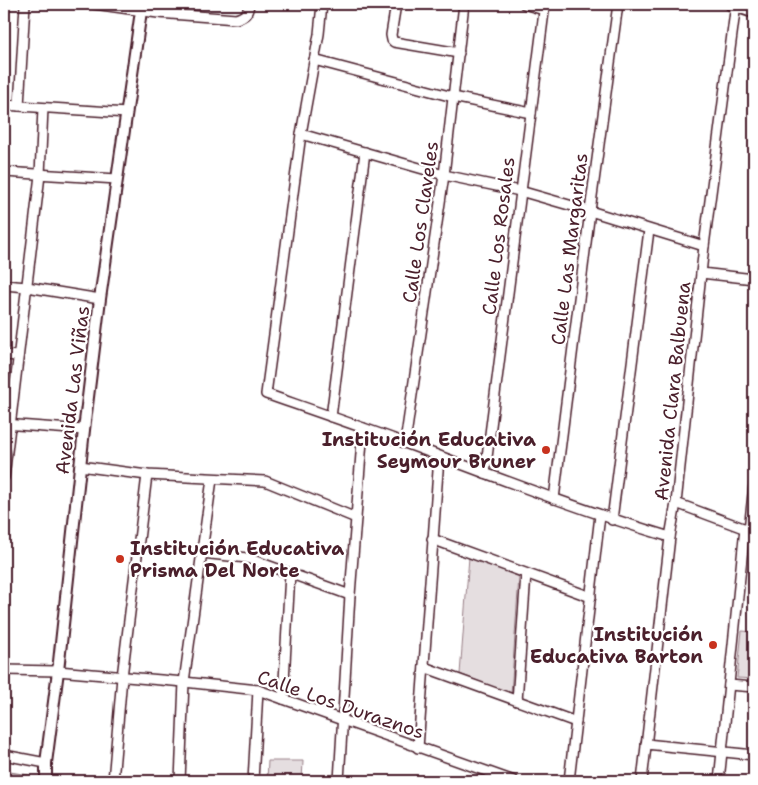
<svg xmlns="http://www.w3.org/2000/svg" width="758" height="785" font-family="'Shantell Sans',sans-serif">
<rect width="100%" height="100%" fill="#fff"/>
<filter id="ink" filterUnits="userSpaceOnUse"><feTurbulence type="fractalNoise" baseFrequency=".02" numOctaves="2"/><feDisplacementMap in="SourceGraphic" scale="10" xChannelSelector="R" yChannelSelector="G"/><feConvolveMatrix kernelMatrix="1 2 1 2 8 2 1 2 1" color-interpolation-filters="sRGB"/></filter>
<g filter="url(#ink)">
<!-- green -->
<g fill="#e5dee0" stroke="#987e86">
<path d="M 469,557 L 519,576 L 511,694 L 460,674 Z"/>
<path d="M 742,631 L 754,632 L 754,679 L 737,678 Z"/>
<path d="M 268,761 L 303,761 L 302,781 L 267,781 Z"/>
</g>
<!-- water -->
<path fill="#c1b3b6" stroke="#91787e" d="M 4,771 L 29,775 L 28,781 L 4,781 Z"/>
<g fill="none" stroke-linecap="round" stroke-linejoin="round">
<!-- minor casing -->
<g stroke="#4a1f2b" stroke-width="12">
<g id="minor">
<path d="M 94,4 L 158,13 L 236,19 C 245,16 248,14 249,4"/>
<path d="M 322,4 L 319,34 L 301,134 L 266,394 C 312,410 359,426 405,443 C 493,476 580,510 670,537"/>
<path d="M 396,4 L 391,35 L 392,40 L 394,42 L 459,53"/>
<path d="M 524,4 L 544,10"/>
<path d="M 314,60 L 453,97 L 531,113"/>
<path d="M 4,105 L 127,113"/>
<path d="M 19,106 L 25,4"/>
<path d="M 301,134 L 444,175 L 520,191 L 590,211 L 704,246"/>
<path d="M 4,172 L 117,179"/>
<path d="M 701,273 L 754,279"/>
<path d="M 4,285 L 27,287 L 100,299"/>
<path d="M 4,355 L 18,356"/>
<path d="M 331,417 L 365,152"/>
<path d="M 4,424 L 84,430"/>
<path d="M 405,443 L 444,175 L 464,4"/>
<path d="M 80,466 L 147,475 L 265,481 L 356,518"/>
<path d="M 485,473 L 545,4"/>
<path d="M 4,477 L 40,175 L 43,108"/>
<path d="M 554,499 L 590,211 L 618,4"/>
<path d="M 676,503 L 754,532"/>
<path d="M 612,520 L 649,230"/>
<path d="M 749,530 L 754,485"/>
<path d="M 432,539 L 591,597"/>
<path d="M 202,553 L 247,558 L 350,595"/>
<path d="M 424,667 L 576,722"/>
<path d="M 4,670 L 58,671 L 184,682 L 258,690 L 514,781"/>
<path d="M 729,685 L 754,687"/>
<path d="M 283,699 L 290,573"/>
<path d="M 517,701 L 526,574"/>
<path d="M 646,744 L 754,755"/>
<path d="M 418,748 L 439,457"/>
<path d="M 4,755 L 46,763"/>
<path d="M 113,781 L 122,677 L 147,475"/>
<path d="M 180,781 L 184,682 L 212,479"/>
<path d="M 253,781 L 258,690"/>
<path d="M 339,781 L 350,595 L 363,428"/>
<path d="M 569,781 L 600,515"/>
<path d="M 642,781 L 670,537 L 676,503 L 704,246 L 736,4"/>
<path d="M 719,781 L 745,528"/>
</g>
</g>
<!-- tertiary casing -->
<g stroke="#4a1f2b" stroke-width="14">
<path id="tertiary" d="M 46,781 L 46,763 L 58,671 L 84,430 L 100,299 L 142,4"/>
</g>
<!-- secondary casing -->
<g stroke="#4a1f2b" stroke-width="15">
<path id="secondary" d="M 731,4 L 754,12"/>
</g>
<!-- minor -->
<use href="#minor" stroke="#fff" stroke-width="9"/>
<!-- tertiary -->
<use href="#tertiary" stroke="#fff" stroke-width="10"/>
<!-- secondary -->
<use href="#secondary" stroke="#fff" stroke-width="11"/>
</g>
</g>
<!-- markers -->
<g fill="#c8321e" stroke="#fff" stroke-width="2">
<circle cx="546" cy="450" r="5"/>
<circle cx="120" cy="559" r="5"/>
<circle cx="713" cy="645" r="5"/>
</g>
<g text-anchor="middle" stroke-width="4.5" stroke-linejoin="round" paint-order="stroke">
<!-- street labels -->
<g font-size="19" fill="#4a1f2b" stroke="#fff">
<text transform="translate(420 222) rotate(-82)" y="7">Calle Los Claveles</text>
<text transform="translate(498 236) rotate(-83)" y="7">Calle Los Rosales</text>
<text transform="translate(569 249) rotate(-83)" y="7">Calle Las Margaritas</text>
<text transform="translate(72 390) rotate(-83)" y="7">Avenida Las Viñas</text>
<text transform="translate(672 391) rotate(-84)" y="7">Avenida Clara Balbuena</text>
<text transform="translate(341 704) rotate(19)" y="7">Calle Los Duraznos</text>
</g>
<!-- poi labels -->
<g font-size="19" font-weight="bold" fill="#4a1f2b" stroke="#fff" text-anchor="end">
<text x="536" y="446">Institución Educativa<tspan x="536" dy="22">Seymour Bruner</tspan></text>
<text x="130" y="555" text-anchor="start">Institución Educativa<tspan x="130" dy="22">Prisma Del Norte</tspan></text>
<text x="703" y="641">Institución<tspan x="703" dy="22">Educativa Barton</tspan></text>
</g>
</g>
<!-- margin -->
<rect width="758" height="785" fill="none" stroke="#fff" stroke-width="20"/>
<rect x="10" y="10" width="738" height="765" fill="none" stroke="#4a1f2b" stroke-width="2" filter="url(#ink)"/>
</svg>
